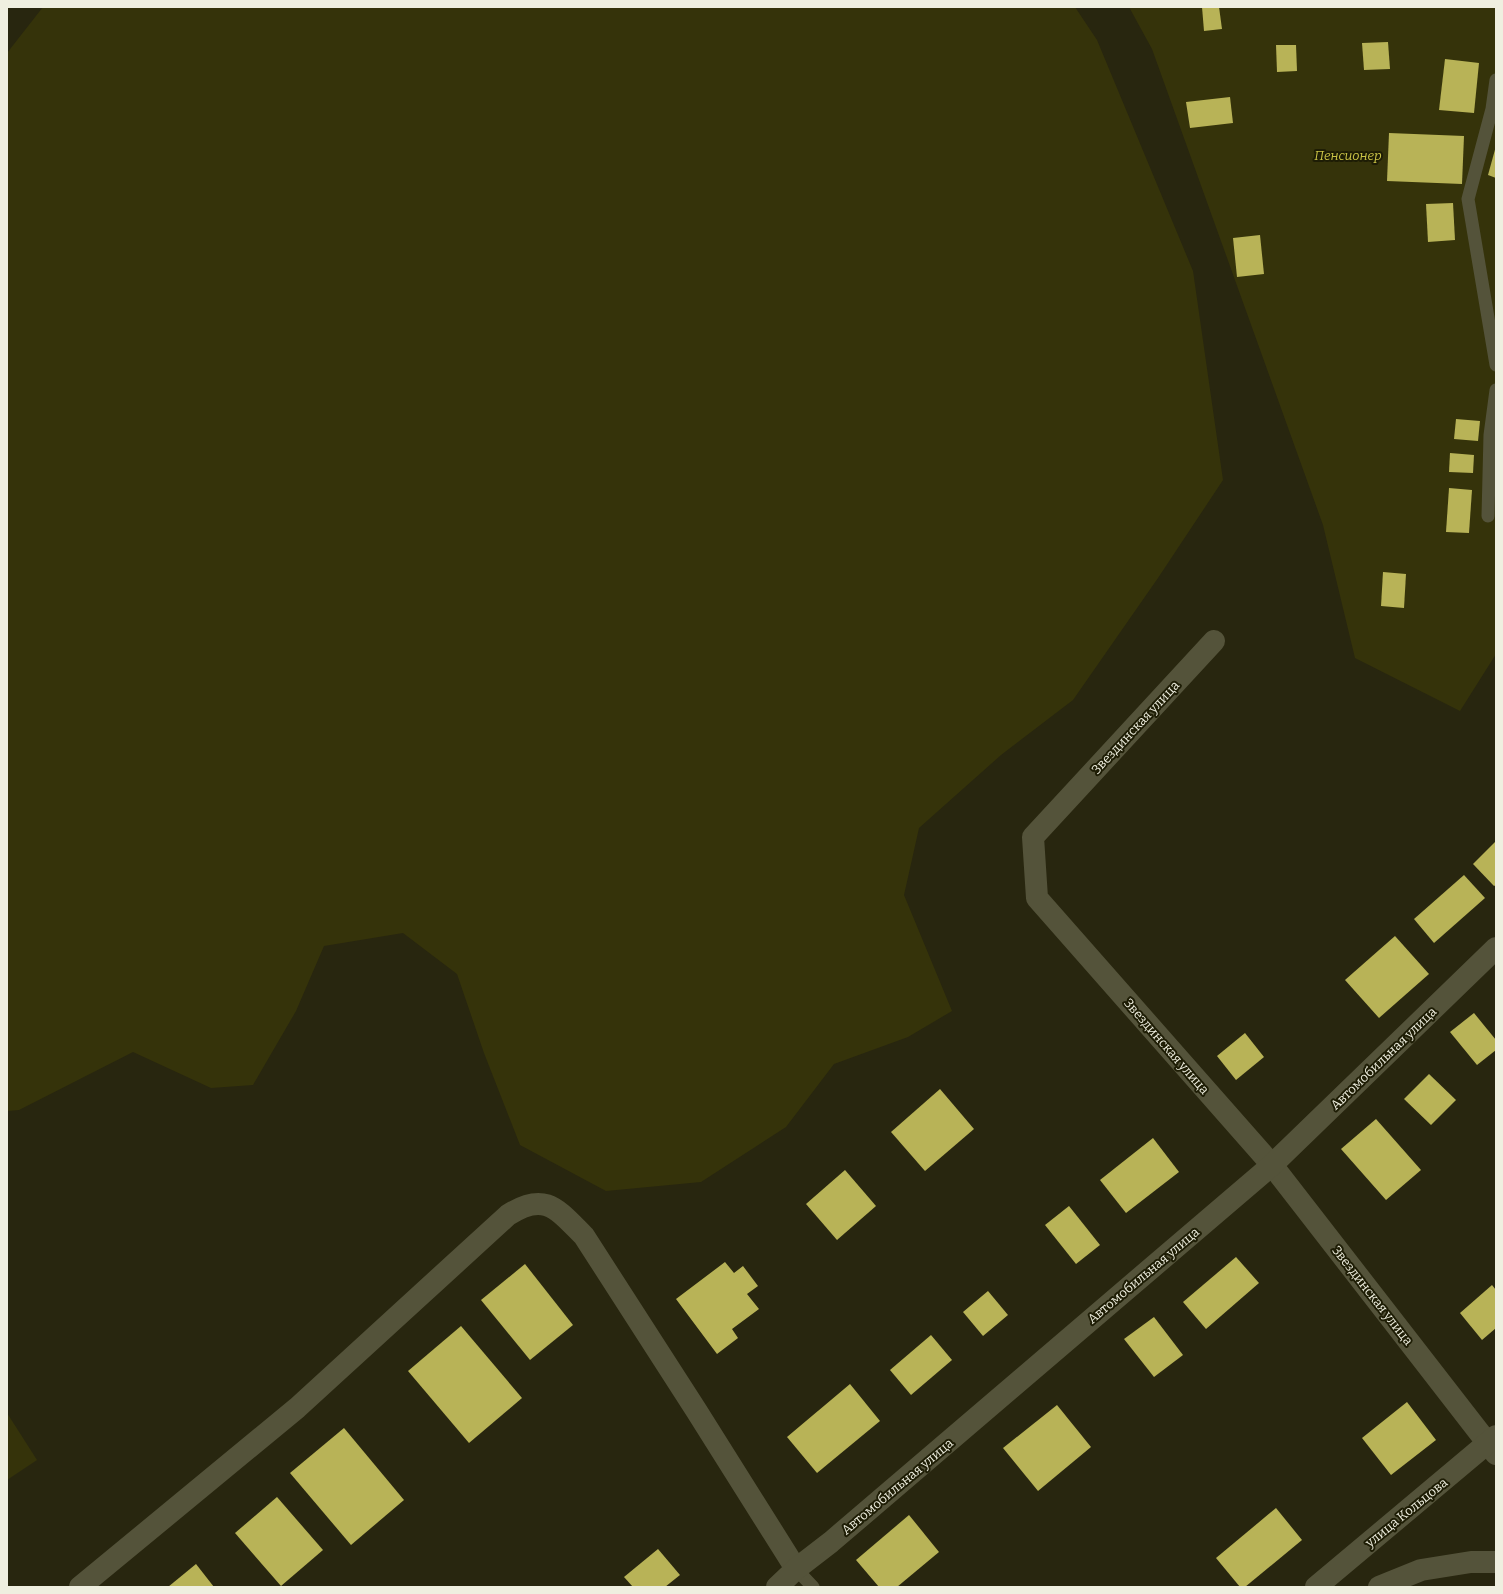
<svg xmlns="http://www.w3.org/2000/svg" width="1503" height="1594" font-family="Bitter,serif">
<rect width="100%" height="100%" fill="#28260f"/>
<!-- green -->
<g fill="#35330a">
<path d="M 43,7 L 1075,7 L 1097,40 L 1193,271 L 1223,480 L 1158,578 L 1073,700 L 1001,755 L 919,828 L 904,895 L 952,1011 L 908,1037 L 834,1064 L 786,1127 L 701,1182 L 606,1191 L 520,1145 L 484,1053 L 457,974 L 403,933 L 324,946 L 296,1011 L 253,1085 L 211,1088 L 133,1052 L 19,1110 L 7,1111 L 7,53 Z"/>
<path d="M 1129,7 L 1496,7 L 1496,654 L 1460,711 L 1355,658 L 1323,525 L 1152,49 Z"/>
<path d="M 7,1413 L 37,1460 L 7,1480 Z"/>
</g>
<!-- building -->
<g fill="#b8b357">
<path d="M 1202,7 L 1219,7 L 1222,29 L 1204,31 Z"/>
<path d="M 1388,42 L 1390,69 L 1364,70 L 1362,43 Z"/>
<path d="M 1276,45 L 1296,45 L 1297,71 L 1277,72 Z"/>
<path d="M 1445,59 L 1479,63 L 1474,113 L 1439,110 Z"/>
<path d="M 1230,97 L 1233,123 L 1190,128 L 1186,102 Z"/>
<path d="M 1389,133 L 1464,136 L 1462,184 L 1387,181 Z"/>
<path d="M 1496,146 L 1496,178 L 1488,175 Z"/>
<path d="M 1453,203 L 1455,240 L 1428,242 L 1426,204 Z"/>
<path d="M 1260,235 L 1264,274 L 1237,277 L 1233,238 Z"/>
<path d="M 1456,419 L 1480,421 L 1478,441 L 1454,439 Z"/>
<path d="M 1450,453 L 1474,455 L 1473,473 L 1449,472 Z"/>
<path d="M 1449,488 L 1472,490 L 1469,533 L 1446,532 Z"/>
<path d="M 1383,572 L 1406,574 L 1404,608 L 1381,606 Z"/>
<path d="M 1496,841 L 1496,885 L 1494,886 L 1473,864 Z"/>
<path d="M 1464,875 L 1485,898 L 1434,943 L 1414,919 Z"/>
<path d="M 1395,936 L 1429,974 L 1379,1018 L 1345,980 Z"/>
<path d="M 1474,1013 L 1496,1040 L 1496,1050 L 1477,1065 L 1450,1032 Z"/>
<path d="M 1245,1033 L 1264,1057 L 1236,1080 L 1217,1056 Z"/>
<path d="M 1429,1074 L 1456,1100 L 1431,1125 L 1404,1099 Z"/>
<path d="M 940,1089 L 974,1129 L 925,1171 L 891,1132 Z"/>
<path d="M 1376,1119 L 1421,1170 L 1386,1200 L 1341,1149 Z"/>
<path d="M 1153,1138 L 1179,1172 L 1126,1213 L 1100,1180 Z"/>
<path d="M 845,1170 L 876,1206 L 837,1240 L 806,1204 Z"/>
<path d="M 1069,1206 L 1100,1245 L 1076,1264 L 1045,1225 Z"/>
<path d="M 1236,1257 L 1259,1283 L 1206,1329 L 1183,1302 Z"/>
<path d="M 725,1262 L 734,1273 L 743,1266 L 758,1286 L 747,1294 L 759,1309 L 732,1329 L 738,1338 L 717,1354 L 676,1299 Z"/>
<path d="M 525,1264 L 573,1325 L 530,1360 L 481,1300 Z"/>
<path d="M 1492,1285 L 1496,1290 L 1496,1328 L 1482,1340 L 1460,1313 Z"/>
<path d="M 988,1291 L 1008,1315 L 983,1336 L 963,1312 Z"/>
<path d="M 1154,1317 L 1183,1355 L 1154,1377 L 1124,1339 Z"/>
<path d="M 461,1326 L 522,1398 L 469,1443 L 408,1371 Z"/>
<path d="M 931,1335 L 952,1360 L 911,1395 L 890,1370 Z"/>
<path d="M 850,1384 L 880,1421 L 817,1473 L 787,1437 Z"/>
<path d="M 1407,1402 L 1436,1440 L 1391,1475 L 1362,1438 Z"/>
<path d="M 1057,1405 L 1091,1447 L 1038,1491 L 1003,1448 Z"/>
<path d="M 344,1428 L 404,1500 L 351,1545 L 290,1473 Z"/>
<path d="M 277,1497 L 323,1550 L 281,1586 L 235,1533 Z"/>
<path d="M 1276,1508 L 1302,1540 L 1245,1587 L 1240,1587 L 1216,1558 Z"/>
<path d="M 909,1515 L 939,1552 L 897,1587 L 879,1587 L 856,1560 Z"/>
<path d="M 658,1549 L 680,1575 L 665,1587 L 633,1587 L 624,1577 Z"/>
<path d="M 196,1564 L 214,1587 L 168,1587 Z"/>
</g>
<g fill="none" stroke-linecap="round" stroke-linejoin="round">
<!-- lane -->
<g stroke="#54533a" stroke-width="13">
<path d="M 1496,80 L 1492,109 L 1468,199 L 1496,365"/>
<path d="M 1488,516 L 1490,435 L 1496,390"/>
<path d="M 796,1569 L 813,1587"/>
</g>
<!-- street -->
<g stroke="#54533a" stroke-width="22">
<path d="M 1214,641 L 1033,837 L 1037,898 L 1272,1165 L 1496,1454"/>
<path d="M 80,1587 L 297,1408 L 508,1215 C 545,1191 557,1209 584,1236 L 696,1410 L 796,1569"/>
<path d="M 777,1587 L 796,1569 L 831,1542 L 1272,1165 L 1496,948"/>
<path d="M 1316,1587 L 1496,1436"/>
<path d="M 1379,1587 L 1421,1570 L 1471,1562 L 1496,1562"/>
</g>
</g>
<g text-anchor="middle" stroke-width="4" stroke-linejoin="round" paint-order="stroke">
<!-- park labels -->
<g font-size="13" font-style="italic" fill="#cbc446" stroke="#1e1d05">
<text x="1348" y="160">Пенсионер</text>
</g>
<!-- street labels -->
<g font-size="13" fill="#efefe0" stroke="#1e1d05">
<text transform="translate(1135 727) rotate(-47)" y="5">Звездинская улица</text>
<text transform="translate(1167 1046) rotate(49)" y="5">Звездинская улица</text>
<text transform="translate(1383 1058) rotate(-44)" y="5">Автомобильная улица</text>
<text transform="translate(1143 1275) rotate(-40)" y="5">Автомобильная улица</text>
<text transform="translate(1373 1295) rotate(52)" y="5">Звездинская улица</text>
<text transform="translate(897 1486) rotate(-40)" y="5">Автомобильная улица</text>
<text transform="translate(1406 1512) rotate(-39)" y="5">улица Кольцова</text>
</g>
</g>
<!-- border -->
<rect width="1503" height="1594" fill="none" stroke="#efefe0" stroke-width="16"/>
</svg>
